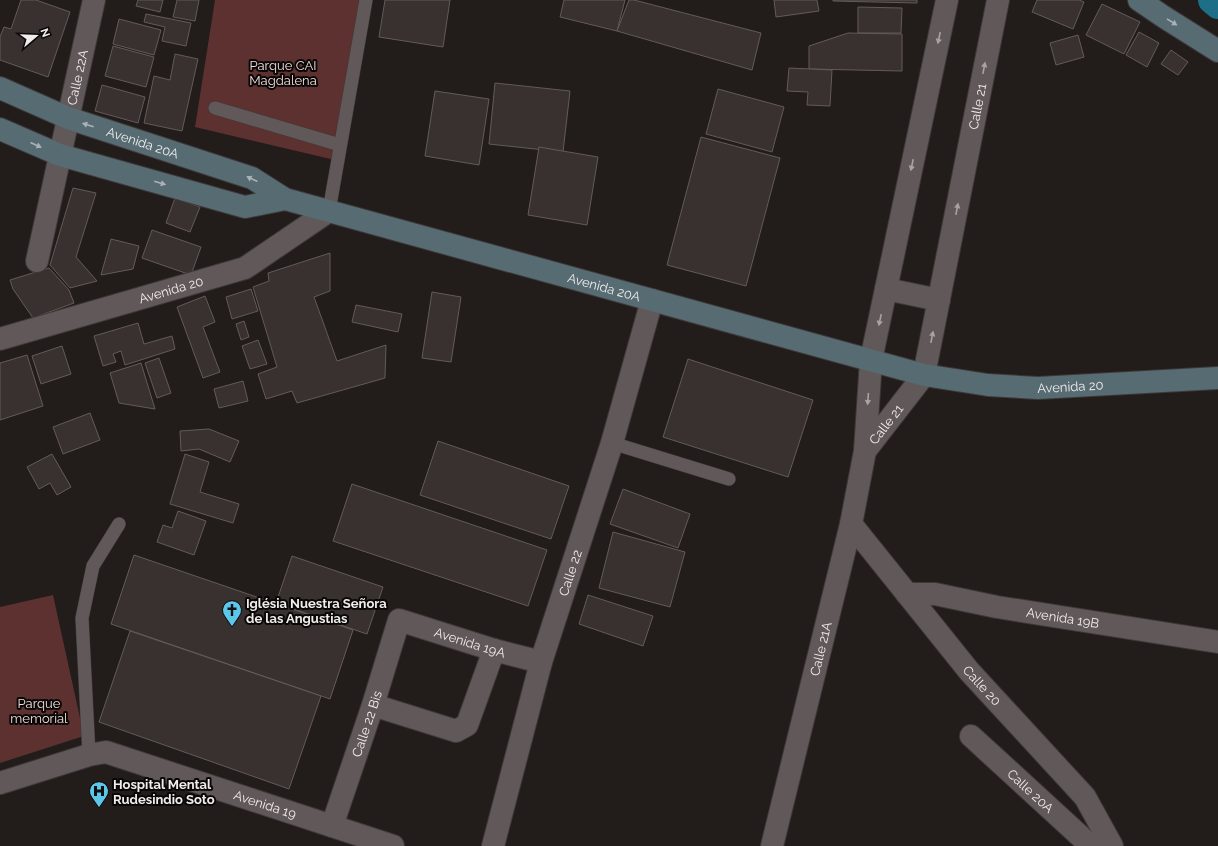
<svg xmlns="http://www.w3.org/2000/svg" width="1218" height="846" font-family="Raleway,sans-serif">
<rect width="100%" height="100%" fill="#221c1b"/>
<!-- green -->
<g fill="#5c3130">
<path d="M 215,0 L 372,0 L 339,161 L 195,127 Z"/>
<path d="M 53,595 L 84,736 L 0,763 L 0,607 Z"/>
</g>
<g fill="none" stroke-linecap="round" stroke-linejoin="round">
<!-- canal -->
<path stroke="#1c6f86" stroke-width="28" d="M 1212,0 L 1218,5"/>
</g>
<!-- building -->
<g fill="#383130" stroke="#625b5a">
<path d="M 21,0 L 36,0 L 70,12 L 48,77 L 0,60 L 0,37 L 4,27 L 11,29 Z"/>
<path d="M 138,0 L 163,0 L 160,12 L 136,6 Z"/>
<path d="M 177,0 L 199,0 L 195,21 L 173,17 Z"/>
<path d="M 385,0 L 450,0 L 443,47 L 379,37 Z"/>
<path d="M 564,0 L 625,0 L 617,31 L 560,17 Z"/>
<path d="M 629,0 L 634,0 L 761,33 L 752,70 L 617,31 Z"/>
<path d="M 774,0 L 817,0 L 819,11 L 776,17 Z"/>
<path d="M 833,0 L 917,0 L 917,3 L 833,1 Z"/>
<path d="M 1037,0 L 1079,0 L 1084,2 L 1073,29 L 1032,12 Z"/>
<path d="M 1102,4 L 1140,22 L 1124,54 L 1086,35 Z"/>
<path d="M 858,7 L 902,8 L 901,33 L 858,33 Z"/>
<path d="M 146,14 L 191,23 L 186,46 L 162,41 L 165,27 L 144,22 Z"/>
<path d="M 119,19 L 161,30 L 154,55 L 113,44 Z"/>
<path d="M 1139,32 L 1159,43 L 1147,67 L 1126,55 Z"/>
<path d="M 848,33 L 902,34 L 902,71 L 809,69 L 809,46 Z"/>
<path d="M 1078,35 L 1084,57 L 1056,65 L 1050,43 Z"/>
<path d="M 113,46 L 154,57 L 146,87 L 105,76 Z"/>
<path d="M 1171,50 L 1188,62 L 1178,75 L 1161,64 Z"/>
<path d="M 175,54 L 198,59 L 182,131 L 144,123 L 154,76 L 170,80 Z"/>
<path d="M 789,68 L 832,70 L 830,106 L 807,105 L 808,92 L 787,91 Z"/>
<path d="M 495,83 L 570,91 L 563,152 L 489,144 Z"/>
<path d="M 102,85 L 145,97 L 138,123 L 95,111 Z"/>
<path d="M 718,89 L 784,107 L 772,152 L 706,134 Z"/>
<path d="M 435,91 L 489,99 L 479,165 L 425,156 Z"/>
<path d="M 701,137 L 780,158 L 746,286 L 667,265 Z"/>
<path d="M 539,147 L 598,157 L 587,225 L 528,215 Z"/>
<path d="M 73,188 L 96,193 L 76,257 L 97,281 L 70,288 L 50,265 Z"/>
<path d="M 175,198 L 200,207 L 190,232 L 166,223 Z"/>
<path d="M 152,230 L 201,247 L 191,275 L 142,258 Z"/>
<path d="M 111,239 L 139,246 L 133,269 L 101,275 Z"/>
<path d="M 330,253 L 330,291 L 314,297 L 337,361 L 386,345 L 385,378 L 297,403 L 292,391 L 266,399 L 258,374 L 277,367 L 253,287 L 269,281 L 268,273 Z"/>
<path d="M 49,268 L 69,290 L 74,303 L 33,318 L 13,289 L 10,280 Z"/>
<path d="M 251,289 L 258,311 L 232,319 L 226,297 Z"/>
<path d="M 432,292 L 461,297 L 451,362 L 422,358 Z"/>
<path d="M 205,296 L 215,322 L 203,327 L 220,372 L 203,378 L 177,307 Z"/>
<path d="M 356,305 L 402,314 L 398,332 L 352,322 Z"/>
<path d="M 244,321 L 249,337 L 241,340 L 236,324 Z"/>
<path d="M 138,323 L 144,344 L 172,336 L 175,349 L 125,365 L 121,351 L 113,354 L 116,362 L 103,366 L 94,336 Z"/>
<path d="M 258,340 L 267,364 L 250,369 L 242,346 Z"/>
<path d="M 62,346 L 71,374 L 41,384 L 32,356 Z"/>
<path d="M 27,355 L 43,406 L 0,420 L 0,363 Z"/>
<path d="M 159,358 L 171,393 L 157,398 L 145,363 Z"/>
<path d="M 688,359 L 813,400 L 788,477 L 663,437 Z"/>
<path d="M 141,363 L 155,409 L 119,403 L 110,373 Z"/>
<path d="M 243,381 L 248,401 L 219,408 L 214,389 Z"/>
<path d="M 90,413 L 100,440 L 63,454 L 53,427 Z"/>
<path d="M 209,429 L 239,441 L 230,462 L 199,449 L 181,451 L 180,431 Z"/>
<path d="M 438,441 L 569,486 L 551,539 L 420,495 Z"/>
<path d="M 52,454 L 71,487 L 57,495 L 50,483 L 39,489 L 27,467 Z"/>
<path d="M 185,454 L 209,462 L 200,492 L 239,504 L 233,523 L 170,504 Z"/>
<path d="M 352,484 L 547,550 L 528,606 L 333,541 Z"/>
<path d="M 623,489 L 690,514 L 678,548 L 610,524 Z"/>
<path d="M 178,511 L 206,521 L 194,555 L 157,542 L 163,525 L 172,528 Z"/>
<path d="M 613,532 L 685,552 L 670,607 L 599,588 Z"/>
<path d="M 134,555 L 353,630 L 330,699 L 111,624 Z"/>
<path d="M 292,556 L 383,587 L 367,634 L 276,603 Z"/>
<path d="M 588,595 L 653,616 L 643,646 L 579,624 Z"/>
<path d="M 130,631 L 321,696 L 289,789 L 99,722 Z"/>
</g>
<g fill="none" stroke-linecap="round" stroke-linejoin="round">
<!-- lane casing -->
<g stroke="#3e3939" stroke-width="14">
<g id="lane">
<path d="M 215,108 L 340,145"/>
<path d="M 329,211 L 366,0"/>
<path d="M 612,443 L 729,479"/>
<path d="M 89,755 L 82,618 L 93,566 L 119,524"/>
</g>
</g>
<!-- street casing -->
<g stroke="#3e3939" stroke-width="24">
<g id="street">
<path id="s1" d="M 37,261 L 94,0"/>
<path d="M 886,289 L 939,300"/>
<path id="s2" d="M 0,339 L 245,268 L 329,211"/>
<path id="s3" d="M 865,451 L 924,375 L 998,0"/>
<path id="s4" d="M 851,524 L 969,671 L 1085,797 L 1112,846"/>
<path id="s5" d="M 907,594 L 935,594 L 997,607 L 1218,642"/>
<path d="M 373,705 L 456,731 L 467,725 L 494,650"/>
<path id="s6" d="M 971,736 L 1091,846"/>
<path id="s7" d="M 0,783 L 89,755 L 106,752 L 393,846"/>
<path id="s8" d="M 332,826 L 373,705 L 399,620 L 494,650 L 541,662"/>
<path id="s9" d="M 493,846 L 541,662 L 612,443 L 652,300"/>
<path id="s10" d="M 772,846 L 851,524 L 865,451 L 871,360 L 947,0"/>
</g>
</g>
<!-- secondary casing -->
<g stroke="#3e3939" stroke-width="24">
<g id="secondary">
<path d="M 1139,0 L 1164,17 L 1218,51"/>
<path id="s11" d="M 0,88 L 68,118 L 252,178 L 285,199 L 924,375 L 988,385 L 1038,388 L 1218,378"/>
<path d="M 0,129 L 60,155 L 245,207 L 285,199"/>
</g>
</g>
<!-- lane -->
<use href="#lane" stroke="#615959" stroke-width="13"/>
<!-- street -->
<use href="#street" stroke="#615959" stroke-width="22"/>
<!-- secondary -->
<use href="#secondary" stroke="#566b72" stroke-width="22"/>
</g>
<!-- one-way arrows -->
<defs><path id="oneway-solid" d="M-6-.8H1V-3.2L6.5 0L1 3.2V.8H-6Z"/></defs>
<g fill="#abb2b5">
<use href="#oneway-solid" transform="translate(1172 22) rotate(32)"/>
<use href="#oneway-solid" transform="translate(88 125) rotate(-162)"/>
<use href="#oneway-solid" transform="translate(36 145) rotate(24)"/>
<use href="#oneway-solid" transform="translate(252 179) rotate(-155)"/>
<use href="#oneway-solid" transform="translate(160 183) rotate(16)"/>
</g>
<g fill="#a9a3a2">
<use href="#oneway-solid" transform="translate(939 38) rotate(102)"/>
<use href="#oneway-solid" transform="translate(984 68) rotate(-79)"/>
<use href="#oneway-solid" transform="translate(912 165) rotate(102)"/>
<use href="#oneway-solid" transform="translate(957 209) rotate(-79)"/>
<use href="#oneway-solid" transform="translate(880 320) rotate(102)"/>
<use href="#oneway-solid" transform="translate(932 337) rotate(-79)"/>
<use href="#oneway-solid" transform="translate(868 399) rotate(94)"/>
</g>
<!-- icons -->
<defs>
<g id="church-pin" transform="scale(1)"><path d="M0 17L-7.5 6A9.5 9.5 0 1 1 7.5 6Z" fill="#5cc7e8" stroke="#0a0707"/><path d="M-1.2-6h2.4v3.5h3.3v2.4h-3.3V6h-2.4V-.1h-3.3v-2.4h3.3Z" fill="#111"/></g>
<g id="hospital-pin" transform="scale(1)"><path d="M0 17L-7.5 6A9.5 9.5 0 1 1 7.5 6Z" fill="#5cc7e8" stroke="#0a0707"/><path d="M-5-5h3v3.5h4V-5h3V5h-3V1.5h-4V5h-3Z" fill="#111"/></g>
</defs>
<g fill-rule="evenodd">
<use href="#church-pin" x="232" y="610"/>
<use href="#hospital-pin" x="99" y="791"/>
</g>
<g text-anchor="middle" stroke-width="4" stroke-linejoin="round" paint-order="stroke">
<!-- park labels -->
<g font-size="13" fill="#f1dddc" stroke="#0a0707">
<text x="283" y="70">Parque CAI<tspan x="283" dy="15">Magdalena</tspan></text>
<text x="39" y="708">Parque<tspan x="39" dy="15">memorial</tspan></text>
</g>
<!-- street labels -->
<g font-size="13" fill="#f1edec" stroke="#0a0707">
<text dy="5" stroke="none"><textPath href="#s1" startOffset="188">Calle 22A</textPath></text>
<text dy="5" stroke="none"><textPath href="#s3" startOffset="370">Calle 21</textPath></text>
<text dy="5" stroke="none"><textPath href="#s11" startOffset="153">Avenida 20A</textPath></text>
<text dy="5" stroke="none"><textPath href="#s11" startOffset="638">Avenida 20A</textPath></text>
<text dy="5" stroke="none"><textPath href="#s2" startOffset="178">Avenida 20</textPath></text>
<text dy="5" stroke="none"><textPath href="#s11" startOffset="1117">Avenida 20</textPath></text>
<text dy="5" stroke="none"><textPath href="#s3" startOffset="34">Calle 21</textPath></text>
<text dy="5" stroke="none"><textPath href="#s9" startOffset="284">Calle 22</textPath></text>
<text dy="5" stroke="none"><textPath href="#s5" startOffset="158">Avenida 19B</textPath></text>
<text dy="5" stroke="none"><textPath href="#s8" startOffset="291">Avenida 19A</textPath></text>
<text dy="5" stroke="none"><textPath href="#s10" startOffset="203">Calle 21A</textPath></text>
<text dy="5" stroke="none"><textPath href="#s4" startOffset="208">Calle 20</textPath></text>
<text dy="5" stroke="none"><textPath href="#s8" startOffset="108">Calle 22 Bis</textPath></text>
<text dy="5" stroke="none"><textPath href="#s6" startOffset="81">Calle 20A</textPath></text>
<text dy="5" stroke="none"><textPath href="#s7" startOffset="278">Avenida 19</textPath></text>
</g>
<!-- poi labels -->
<g font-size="13" font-weight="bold" fill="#f1edec" stroke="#0a0707" text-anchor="start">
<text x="246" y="608">Iglésia Nuestra Señora<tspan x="246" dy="15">de las Angustias</tspan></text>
<text x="113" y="789">Hospital Mental<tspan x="113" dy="15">Rudesindio Soto</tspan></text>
</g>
</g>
<!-- north arrow -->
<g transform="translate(36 36) rotate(71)" stroke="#0a0707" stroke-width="3" paint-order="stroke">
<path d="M0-3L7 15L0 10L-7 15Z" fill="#f1edec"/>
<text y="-6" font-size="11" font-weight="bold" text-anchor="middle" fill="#f1edec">N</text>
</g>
</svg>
